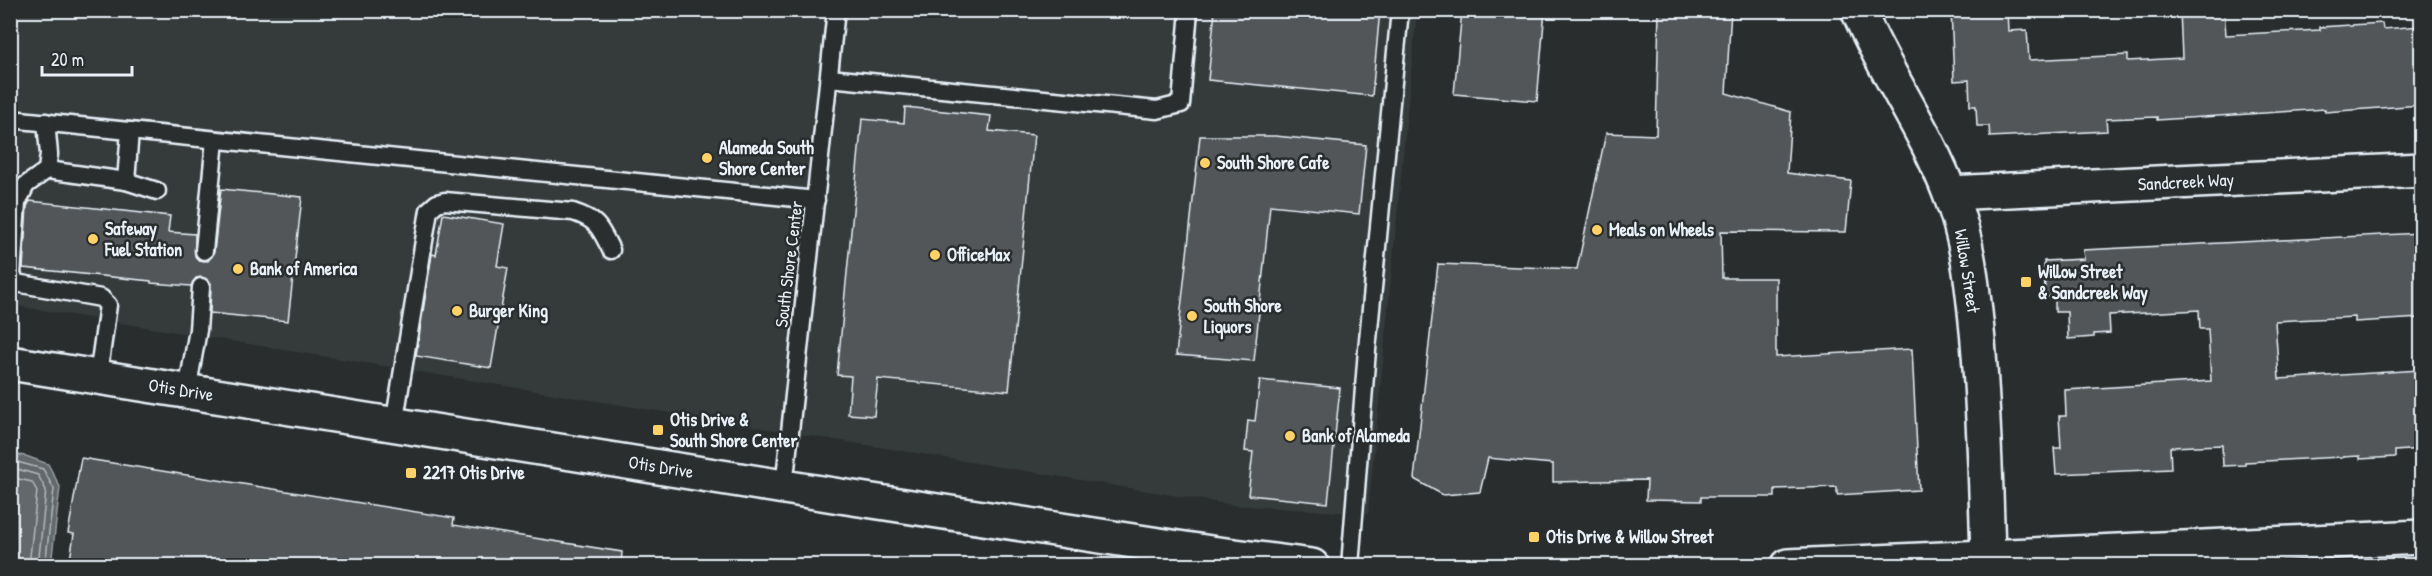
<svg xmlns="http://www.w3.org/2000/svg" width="2432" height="576" font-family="'Patrick Hand',sans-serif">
<rect width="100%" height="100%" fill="#2a2d2e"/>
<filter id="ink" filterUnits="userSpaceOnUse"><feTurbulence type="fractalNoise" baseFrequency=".0167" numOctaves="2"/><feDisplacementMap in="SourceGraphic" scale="12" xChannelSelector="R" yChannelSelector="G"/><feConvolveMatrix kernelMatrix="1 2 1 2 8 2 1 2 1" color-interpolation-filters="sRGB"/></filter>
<g filter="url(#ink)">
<!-- built -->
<path fill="#363a3b" d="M 10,11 L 1417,11 L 1368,514 L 1233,505 L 11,305 Z"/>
<!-- water -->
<path fill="#63686b" stroke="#989fa3" stroke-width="1.5" d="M 10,454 L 26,456 L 48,464 L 60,487 L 51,565 L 11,565 Z"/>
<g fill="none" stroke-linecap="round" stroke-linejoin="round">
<!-- shore -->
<g stroke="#b3bac0" stroke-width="1.5">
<path d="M 10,460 L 43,469 L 54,489 L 45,566"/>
<path d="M 10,467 L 38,475 L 46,490 L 38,566"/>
<path d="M 10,477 L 32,482 L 37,491 L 29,566"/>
</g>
</g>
<!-- building -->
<g fill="#535759" stroke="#e8f1f8" stroke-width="1.5">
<path d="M 1215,10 L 1380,10 L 1372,96 L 1208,80 Z"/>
<path d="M 1462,10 L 1545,10 L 1537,101 L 1454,94 Z"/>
<path d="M 1659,10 L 1731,10 L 1726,93 L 1791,112 L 1787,173 L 1851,181 L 1846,232 L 1721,231 L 1722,278 L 1776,278 L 1776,357 L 1912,349 L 1919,490 L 1837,495 L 1837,487 L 1775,489 L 1775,497 L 1701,497 L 1701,501 L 1646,500 L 1647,480 L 1553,482 L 1553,464 L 1488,458 L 1480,492 L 1443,495 L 1414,479 L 1438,264 L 1577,269 L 1606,133 L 1656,135 Z"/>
<path d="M 1951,10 L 2007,10 L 2008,31 L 2027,30 L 2029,60 L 2128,55 L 2128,61 L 2182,58 L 2180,10 L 2224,10 L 2226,35 L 2320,30 L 2320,27 L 2382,23 L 2383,29 L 2421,26 L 2421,105 L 2325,112 L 2325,109 L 2157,120 L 2157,117 L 2106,119 L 2107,131 L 1990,137 L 1989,126 L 1977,126 L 1976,106 L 1970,106 L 1969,80 L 1954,81 Z"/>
<path d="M 905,107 L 991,116 L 989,131 L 1034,135 L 1009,391 L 878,379 L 874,416 L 848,414 L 851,376 L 837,375 L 862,119 L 904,123 Z"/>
<path d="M 1200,136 L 1275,136 L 1366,145 L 1359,214 L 1270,205 L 1254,361 L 1176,355 Z"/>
<path d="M 221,189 L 302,197 L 288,321 L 210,313 L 211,283 L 202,277 L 196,278 L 191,286 L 151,283 L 151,281 L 23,268 L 27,206 L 30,201 L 170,216 L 168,232 L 195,234 L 195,256 L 198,260 L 208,261 L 214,252 Z"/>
<path d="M 443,214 L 504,224 L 497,266 L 508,268 L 491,368 L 416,356 L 432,254 L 436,255 Z"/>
<path d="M 2421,233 L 2421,318 L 2355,322 L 2355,317 L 2275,321 L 2279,379 L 2419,370 L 2421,449 L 2395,451 L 2395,457 L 2360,459 L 2360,456 L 2245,462 L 2245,465 L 2223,466 L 2222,445 L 2170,447 L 2171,469 L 2056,474 L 2054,448 L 2061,448 L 2059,416 L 2066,416 L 2065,390 L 2211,381 L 2208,329 L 2200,329 L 2199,310 L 2109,315 L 2110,333 L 2094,334 L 2094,337 L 2068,339 L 2067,312 L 2055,312 L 2055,296 L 2045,297 L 2044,261 L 2084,259 L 2083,250 Z"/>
<path d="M 1260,380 L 1340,388 L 1328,503 L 1248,495 L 1253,452 L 1245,451 L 1248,420 L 1255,421 Z"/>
<path d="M 81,458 L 454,518 L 453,525 L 622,552 L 621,566 L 69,566 L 74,534 L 68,533 Z"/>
</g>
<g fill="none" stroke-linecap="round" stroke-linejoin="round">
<!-- lane casing -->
<g stroke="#e8f1f8" stroke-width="21">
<g id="lane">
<path d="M 829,78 L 1157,110 L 1181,104 L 1189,10"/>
<path d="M 10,119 L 816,200"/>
<path d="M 46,122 L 49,154 L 47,170 L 26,185 L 17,203 L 12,275 L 16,283 L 101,298 L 108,305 L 98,377"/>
<path d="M 47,170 L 126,181 L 157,191"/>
<path d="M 126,181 L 130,131"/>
<path d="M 204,251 L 215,140"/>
<path d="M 187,391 L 198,330 L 201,287"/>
<path d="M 394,425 L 429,210 L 437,203 L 445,201 L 573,212 C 598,220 600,228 611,250"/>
<path d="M 784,487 L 836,10"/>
<path d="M 1350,566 L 1367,350 L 1400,10"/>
</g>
</g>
<!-- street casing -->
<g stroke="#e8f1f8" stroke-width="38">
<path id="street" d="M 1950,193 L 2422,170"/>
</g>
<!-- secondary casing -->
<g stroke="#e8f1f8" stroke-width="38">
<g id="secondary">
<path d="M 1858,10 C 1885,73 1926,130 1950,194 C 1969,241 1973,291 1978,341 C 1984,412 1986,484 1988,556"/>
<path d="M 10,363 L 840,496 L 1211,553 L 1312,566"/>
<path d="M 1788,566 L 2422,537"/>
</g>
</g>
<!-- lane -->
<use href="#lane" stroke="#2a2d2e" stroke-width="16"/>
<!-- street -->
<use href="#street" stroke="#2a2d2e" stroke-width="33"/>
<!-- secondary -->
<use href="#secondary" stroke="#2a2d2e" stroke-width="33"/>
</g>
</g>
<!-- markers -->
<g fill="#ffd166" stroke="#2a2d2e" stroke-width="2">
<circle cx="707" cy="158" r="6"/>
<circle cx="1205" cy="163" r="6"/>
<circle cx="1597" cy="230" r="6"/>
<circle cx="93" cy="239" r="6"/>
<circle cx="935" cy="255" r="6"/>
<circle cx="238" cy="269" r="6"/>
<rect x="2020" y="276" width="12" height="12" rx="3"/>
<circle cx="457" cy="311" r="6"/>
<circle cx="1192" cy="316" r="6"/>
<rect x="652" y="424" width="12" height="12" rx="3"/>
<circle cx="1290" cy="436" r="6"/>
<rect x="405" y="467" width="12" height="12" rx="3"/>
<rect x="1528" y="531" width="12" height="12" rx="3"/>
</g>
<g text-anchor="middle" stroke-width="5" stroke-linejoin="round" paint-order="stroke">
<!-- poi labels -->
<g font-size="18" font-weight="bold" fill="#e8f1f8" stroke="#2a2d2e" text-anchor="start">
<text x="719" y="154">Alameda South<tspan x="719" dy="21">Shore Center</tspan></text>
<text x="1217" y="169">South Shore Cafe</text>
<text x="105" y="235">Safeway<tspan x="105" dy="21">Fuel Station</tspan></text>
<text x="1609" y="236">Meals on Wheels</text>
<text x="947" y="261">OfficeMax</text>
<text x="250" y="275">Bank of America</text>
<text x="2038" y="278">Willow Street<tspan x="2038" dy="21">&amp; Sandcreek Way</tspan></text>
<text x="1204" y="312">South Shore<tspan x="1204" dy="21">Liquors</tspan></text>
<text x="469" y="317">Burger King</text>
<text x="670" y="426">Otis Drive &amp;<tspan x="670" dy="21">South Shore Center</tspan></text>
<text x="1302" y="442">Bank of Alameda</text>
<text x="423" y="479">2217 Otis Drive</text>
<text x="1546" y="543">Otis Drive &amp; Willow Street</text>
</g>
<!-- street labels -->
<g font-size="18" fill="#e8f1f8" stroke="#2a2d2e">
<text transform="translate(2186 182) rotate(-3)" y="6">Sandcreek Way</text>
<text transform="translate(789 264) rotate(-83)" y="6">South Shore Center</text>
<text transform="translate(1967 271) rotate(81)" y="6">Willow Street</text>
<text transform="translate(181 390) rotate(9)" y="6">Otis Drive</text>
<text transform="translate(661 467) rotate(9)" y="6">Otis Drive</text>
</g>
</g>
<!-- margin -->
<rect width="2432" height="576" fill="none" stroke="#2a2d2e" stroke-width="36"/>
<rect x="18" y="18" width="2396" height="540" fill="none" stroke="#e8f1f8" stroke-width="2" filter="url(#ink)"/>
<!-- scale -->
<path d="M42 66v9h90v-9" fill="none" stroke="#e8f1f8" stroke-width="3"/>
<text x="51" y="66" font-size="18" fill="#e8f1f8" stroke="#2a2d2e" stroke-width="4.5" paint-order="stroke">20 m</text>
</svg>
